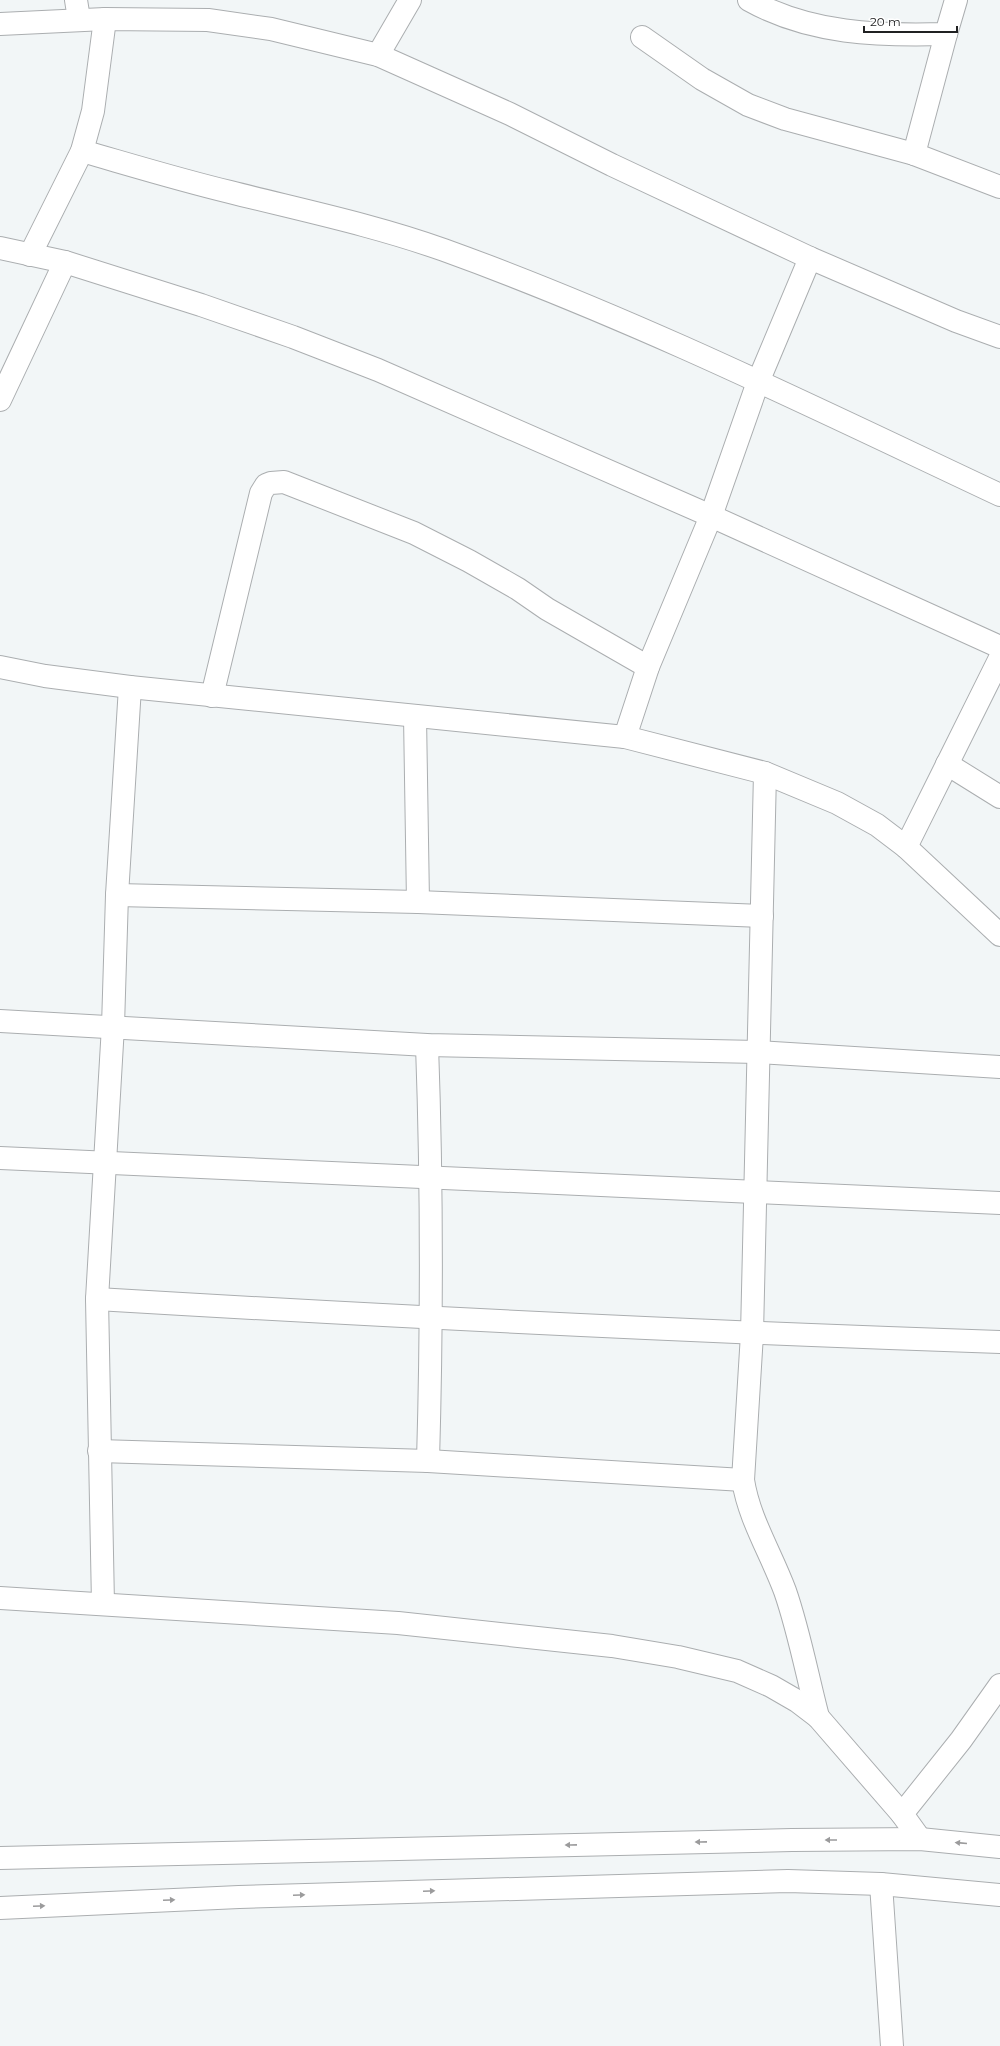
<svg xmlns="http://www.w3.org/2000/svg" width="1000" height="2046" font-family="Montserrat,sans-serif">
<rect width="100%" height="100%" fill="#f2f6f7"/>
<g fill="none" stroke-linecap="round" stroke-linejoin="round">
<!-- street casing -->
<g stroke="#abaeb0" stroke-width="24">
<g id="street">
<path d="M 76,0 L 79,19"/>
<path d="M 749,0 C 810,34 878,36 946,34 L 956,0"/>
<path d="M 0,24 L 105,19 L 208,20 L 271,29 L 378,55 L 510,114 L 612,165 L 810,258 L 956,321 L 1000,337"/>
<path d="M 642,37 L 702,79 L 748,105 L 785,119 L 914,154 L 1000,187"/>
<path d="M 378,55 L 410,0"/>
<path d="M 82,151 C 131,165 180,180 230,192 C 301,210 374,225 444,250 C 635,319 817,409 1000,495"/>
<path d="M 914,154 L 946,34"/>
<path d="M 0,248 L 65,262 L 201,305 L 293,337 L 378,370 L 711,516 L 1000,647"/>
<path d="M 30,255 L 82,151 L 93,111 L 105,19"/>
<path d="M 0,400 L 65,262"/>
<path d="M 0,667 L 45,676 L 130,687 L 625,737 L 765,773 L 837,803 L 877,825 L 906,847 L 1000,935"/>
<path d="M 212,696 L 261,493 L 266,485 L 271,483 L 284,482 L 414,533 L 469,561 L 518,589 L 547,609 L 648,667"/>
<path d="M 415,716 L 418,902"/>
<path d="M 625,737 L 648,667 L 711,516 L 758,382 L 810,258"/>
<path d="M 947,764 L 1000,797"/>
<path d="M 765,773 L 752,1334 L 743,1480 C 749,1519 771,1553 785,1591 C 799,1631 807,1675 818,1717"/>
<path d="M 906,847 L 1000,658"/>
<path d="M 117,895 L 418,902 L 762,916"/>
<path d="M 0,1021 L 427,1045 L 758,1052 L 1000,1067"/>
<path d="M 427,1045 C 432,1184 432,1322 428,1461"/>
<path d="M 0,1158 L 1000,1203"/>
<path d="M 97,1299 C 398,1317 699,1332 1000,1342"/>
<path d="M 99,1451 L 428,1461 L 743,1480"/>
<path d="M 0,1598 L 398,1623 L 612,1646 L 678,1657 L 737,1671 L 771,1686 L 797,1701 L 818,1717 L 902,1814 L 920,1839"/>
<path d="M 103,1604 L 97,1299 L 113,1026 L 117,895 L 130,687"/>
<path d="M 902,1814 L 961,1740 L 1000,1685"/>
<path d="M 881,1884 L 892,2046"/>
</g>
</g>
<!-- primary casing -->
<g stroke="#abaeb0" stroke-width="24">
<g id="primary">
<path d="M 0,1858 L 792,1840 L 920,1839 L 1000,1847"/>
<path d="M 0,1908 L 239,1897 L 788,1881 L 881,1884 L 1000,1895"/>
</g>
</g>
<!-- street -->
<use href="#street" stroke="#fff" stroke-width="22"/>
<!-- primary -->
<use href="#primary" stroke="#fff" stroke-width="22"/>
</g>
<!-- one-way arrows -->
<defs><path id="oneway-solid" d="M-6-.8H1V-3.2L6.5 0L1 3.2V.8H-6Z"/></defs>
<g fill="#9b9b9c">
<use href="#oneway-solid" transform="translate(831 1840) rotate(180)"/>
<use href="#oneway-solid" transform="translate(701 1842) rotate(179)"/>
<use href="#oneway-solid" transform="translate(961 1843) rotate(-175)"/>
<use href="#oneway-solid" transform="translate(571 1845) rotate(179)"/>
<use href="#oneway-solid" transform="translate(429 1891) rotate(-2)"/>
<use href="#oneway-solid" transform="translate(299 1895) rotate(-2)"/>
<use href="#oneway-solid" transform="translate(169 1900) rotate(-3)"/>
<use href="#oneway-solid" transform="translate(39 1906) rotate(-3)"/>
</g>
<!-- scale -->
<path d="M864 26v6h93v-6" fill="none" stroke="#202122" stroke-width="2"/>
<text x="870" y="26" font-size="12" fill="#202122" stroke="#ffffff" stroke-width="3" paint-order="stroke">20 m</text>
</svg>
